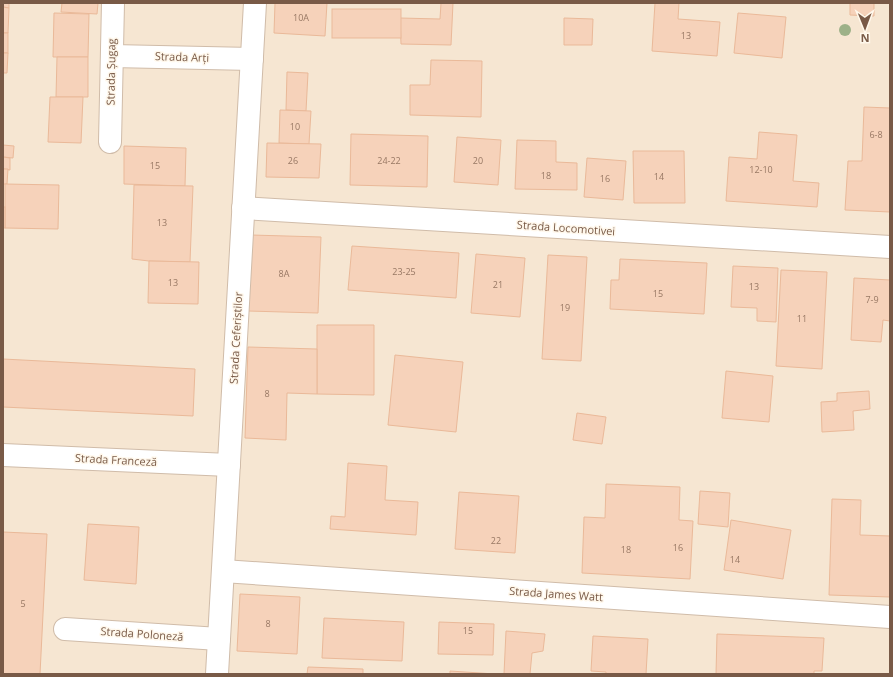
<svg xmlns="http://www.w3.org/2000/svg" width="893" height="677" font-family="'Open Sans',sans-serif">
<rect width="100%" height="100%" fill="#fef4e4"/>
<!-- residential -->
<rect fill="#f6e6d2" x="3" y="3" width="887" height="671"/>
<!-- building -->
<g fill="#f6d2ba" stroke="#eab999">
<path d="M 3,3 L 9,3 L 9,8 L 3,7 Z"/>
<path d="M 62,3 L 98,3 L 97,14 L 61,12 Z"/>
<path d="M 275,3 L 327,3 L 325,36 L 274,33 Z"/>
<path d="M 441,3 L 453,3 L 451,45 L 401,44 L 400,18 L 440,19 Z"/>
<path d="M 655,3 L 679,3 L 678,19 L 720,22 L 717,56 L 652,51 Z"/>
<path d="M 850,3 L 874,3 L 874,16 L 850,15 Z"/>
<path d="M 3,7 L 9,8 L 8,33 L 3,33 Z"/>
<rect x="332" y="9" width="69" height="29"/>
<path d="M 54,13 L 89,14 L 88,57 L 53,57 Z"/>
<path d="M 738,13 L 786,17 L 782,58 L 734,53 Z"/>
<path d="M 564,18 L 593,19 L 592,45 L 564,45 Z"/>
<rect x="3" y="33" width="5" height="20"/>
<path d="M 3,53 L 8,53 L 7,73 L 3,73 Z"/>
<path d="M 57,57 L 88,57 L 88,97 L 56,97 Z"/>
<path d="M 431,60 L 482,61 L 481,117 L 410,115 L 410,85 L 430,85 Z"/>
<path d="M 287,72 L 308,73 L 306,111 L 286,110 Z"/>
<path d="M 50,97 L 83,97 L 81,143 L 48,142 Z"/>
<path d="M 864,107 L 890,108 L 890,212 L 845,210 L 848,161 L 862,161 Z"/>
<path d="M 280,110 L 311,111 L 309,144 L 279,143 Z"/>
<path d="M 759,132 L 797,135 L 793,181 L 819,183 L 817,207 L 726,201 L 729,157 L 757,159 Z"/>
<path d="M 351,134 L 428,136 L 427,187 L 350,185 Z"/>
<path d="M 457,137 L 501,140 L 498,185 L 454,182 Z"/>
<path d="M 517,140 L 556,141 L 556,162 L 577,163 L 577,190 L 515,189 Z"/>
<path d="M 267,143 L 321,144 L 319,178 L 266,177 Z"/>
<path d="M 3,145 L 14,146 L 13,158 L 3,157 Z"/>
<path d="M 124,146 L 186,148 L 185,186 L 124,184 Z"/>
<path d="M 633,151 L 684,151 L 685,203 L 634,203 Z"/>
<path d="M 3,157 L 10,158 L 10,170 L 3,169 Z"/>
<path d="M 587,158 L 626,161 L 623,200 L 584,197 Z"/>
<path d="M 3,169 L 8,169 L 7,184 L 3,184 Z"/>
<path d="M 5,184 L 59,185 L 58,229 L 5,228 Z"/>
<path d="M 134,185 L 193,186 L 190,262 L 149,261 L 132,259 Z"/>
<rect x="3" y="207" width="2" height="21"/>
<path d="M 251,235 L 321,237 L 318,313 L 248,311 Z"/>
<path d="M 352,246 L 459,253 L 456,298 L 348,290 Z"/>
<path d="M 476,254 L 525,258 L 520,317 L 471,313 Z"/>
<path d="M 548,255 L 587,257 L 581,361 L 542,359 Z"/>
<path d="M 620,259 L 707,263 L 704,314 L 610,309 L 611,280 L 619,280 Z"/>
<path d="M 149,261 L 199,262 L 198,304 L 148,303 Z"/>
<path d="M 733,266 L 778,268 L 776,322 L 757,321 L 757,308 L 731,307 Z"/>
<path d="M 781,270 L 827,272 L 822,369 L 776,366 Z"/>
<path d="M 854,278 L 890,280 L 890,321 L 883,320 L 881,342 L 851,340 Z"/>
<path d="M 317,325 L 374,325 L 374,395 L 317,394 Z"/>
<path d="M 248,347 L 317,349 L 317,394 L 287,393 L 286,440 L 245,438 Z"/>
<path d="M 395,355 L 463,362 L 456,432 L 388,425 Z"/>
<path d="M 3,359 L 195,369 L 193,416 L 3,407 Z"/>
<path d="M 726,371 L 773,376 L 769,422 L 722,418 Z"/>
<path d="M 869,391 L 870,409 L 853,411 L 854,430 L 822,432 L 821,402 L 837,401 L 837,393 Z"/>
<path d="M 577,413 L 606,417 L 602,444 L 573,440 Z"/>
<path d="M 348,463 L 387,466 L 385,500 L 418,502 L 416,535 L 330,529 L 331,516 L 345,517 Z"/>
<path d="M 606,484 L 680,487 L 679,520 L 693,521 L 690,579 L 582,573 L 584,517 L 605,518 Z"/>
<path d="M 700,491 L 730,493 L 728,527 L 698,524 Z"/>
<path d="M 459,492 L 519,496 L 515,553 L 455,549 Z"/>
<path d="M 832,499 L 861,500 L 860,535 L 890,536 L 890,597 L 829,595 Z"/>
<path d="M 731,520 L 791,530 L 783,579 L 724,570 Z"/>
<path d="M 88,524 L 139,527 L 136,584 L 84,580 Z"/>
<path d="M 3,532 L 47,534 L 40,674 L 3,674 Z"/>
<path d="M 240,594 L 300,597 L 297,654 L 237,651 Z"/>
<path d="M 324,618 L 404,622 L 402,661 L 322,658 Z"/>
<path d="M 439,622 L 494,624 L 493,655 L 438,654 Z"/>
<path d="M 506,631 L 545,634 L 543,651 L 532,653 L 530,674 L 504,674 Z"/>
<path d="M 717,634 L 824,638 L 822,671 L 814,671 L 814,674 L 716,674 Z"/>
<path d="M 593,636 L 648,639 L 646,674 L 606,674 L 606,672 L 591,671 Z"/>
<path d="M 308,667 L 363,669 L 363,674 L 307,674 Z"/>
<path d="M 450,671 L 495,674 L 450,674 Z"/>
</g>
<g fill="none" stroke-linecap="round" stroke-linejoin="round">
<!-- minor casing -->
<g stroke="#d0bca9" stroke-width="24">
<g id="minor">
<path d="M 112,56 L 252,59"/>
<path d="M 110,142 L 113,3"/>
<path d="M 243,208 L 890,247"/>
<path d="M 3,455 L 229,465"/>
<path d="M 223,571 L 890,617"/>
<path d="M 65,629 L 219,639"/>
<path d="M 217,674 L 255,3"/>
</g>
</g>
<!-- minor -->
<use href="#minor" stroke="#fff" stroke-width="22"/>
</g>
<!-- trees -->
<circle fill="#9db188" cx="845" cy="30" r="6"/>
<g text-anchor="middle" stroke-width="3" stroke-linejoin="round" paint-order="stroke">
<!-- number labels -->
<g font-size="9" fill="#987864">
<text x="301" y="21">10A</text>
<text x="686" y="39">13</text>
<text x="295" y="130">10</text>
<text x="876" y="138">6-8</text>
<text x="293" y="164">26</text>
<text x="389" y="164">24-22</text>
<text x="478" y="164">20</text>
<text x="155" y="169">15</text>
<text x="761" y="173">12-10</text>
<text x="546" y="179">18</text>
<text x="659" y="180">14</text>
<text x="605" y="182">16</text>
<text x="162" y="226">13</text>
<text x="404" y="275">23-25</text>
<text x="284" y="277">8A</text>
<text x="173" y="286">13</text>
<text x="498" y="288">21</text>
<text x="754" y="290">13</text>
<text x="658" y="297">15</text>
<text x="872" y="303">7-9</text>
<text x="565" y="311">19</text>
<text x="802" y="322">11</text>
<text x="267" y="397">8</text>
<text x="496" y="544">22</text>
<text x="678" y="551">16</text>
<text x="626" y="553">18</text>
<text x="735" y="563">14</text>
<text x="23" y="607">5</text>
<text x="268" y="627">8</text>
<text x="468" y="634">15</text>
</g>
<!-- street labels -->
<g font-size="11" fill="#795a47" stroke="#fff8ec">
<text transform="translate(182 57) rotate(2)" y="4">Strada Arți</text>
<text transform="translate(111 72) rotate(-89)" y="4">Strada Șugag</text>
<text transform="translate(566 228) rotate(4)" y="4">Strada Locomotivei</text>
<text transform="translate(236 338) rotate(-87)" y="4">Strada Ceferiștilor</text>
<text transform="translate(116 460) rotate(3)" y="4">Strada Franceză</text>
<text transform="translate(556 594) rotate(4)" y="4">Strada James Watt</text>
<text transform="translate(142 634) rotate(4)" y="4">Strada Poloneză</text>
</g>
</g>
<!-- border -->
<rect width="893" height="677" fill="none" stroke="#795a47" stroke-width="8"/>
<!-- north arrow -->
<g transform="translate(865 28) rotate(179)" stroke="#fff8ec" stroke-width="3" paint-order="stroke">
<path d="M0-3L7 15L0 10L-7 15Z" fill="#795a47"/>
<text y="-6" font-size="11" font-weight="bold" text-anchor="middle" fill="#795a47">N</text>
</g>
</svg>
